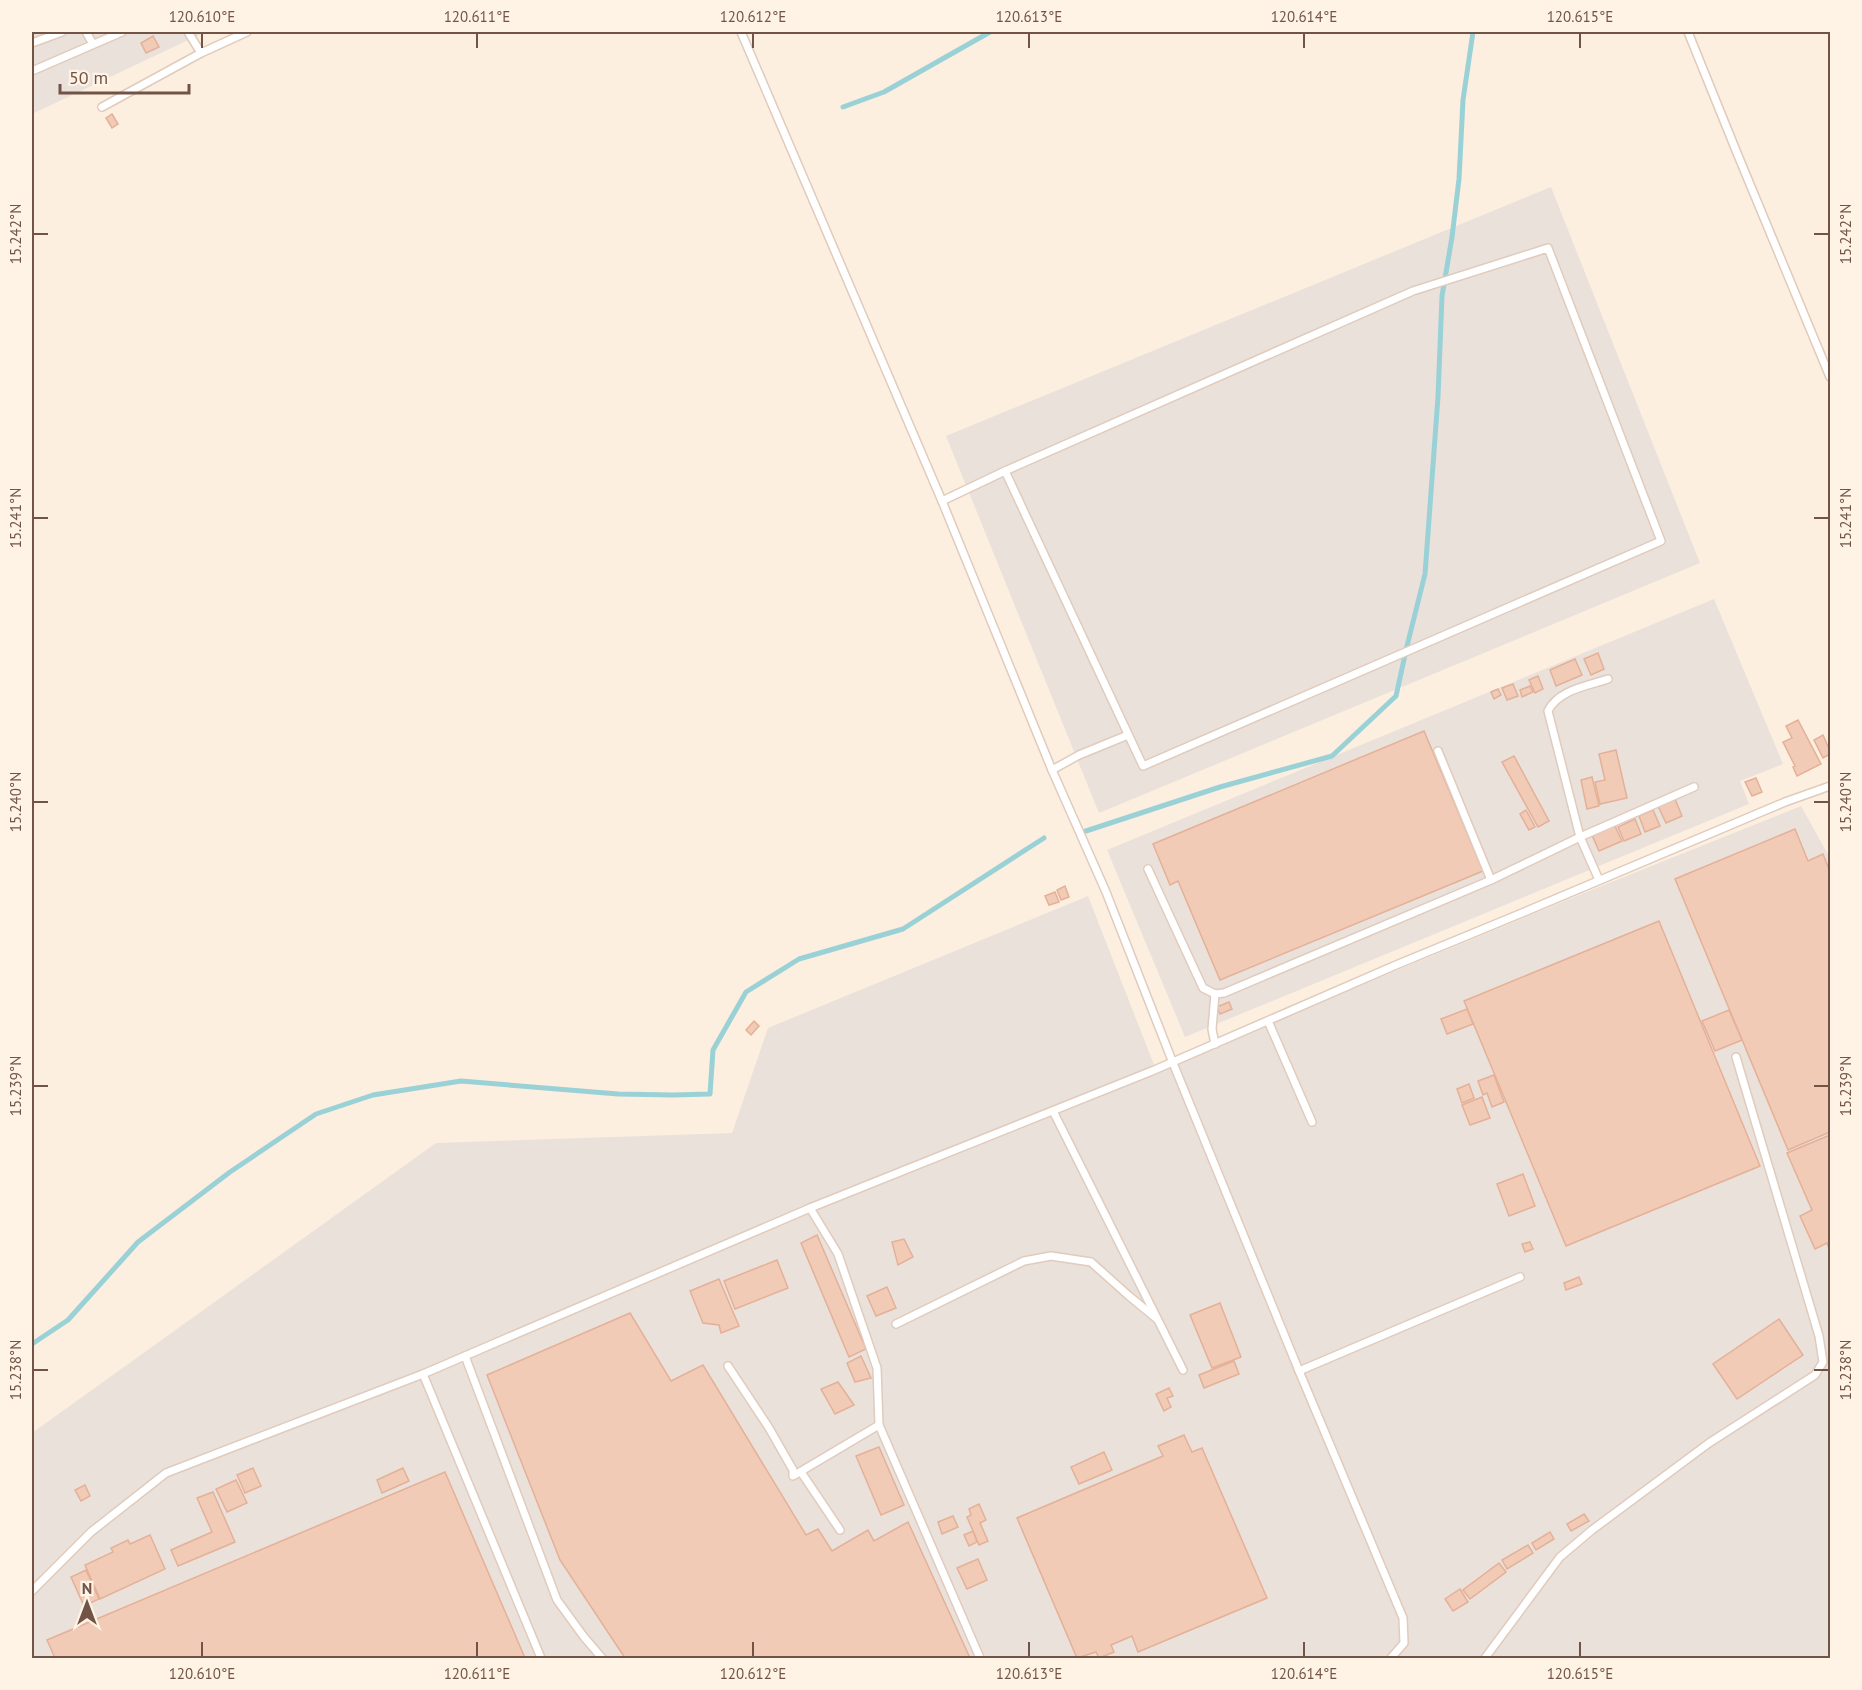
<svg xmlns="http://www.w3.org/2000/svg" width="1862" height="1690" font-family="'PT Sans',sans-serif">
<rect width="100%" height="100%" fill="#fcefdf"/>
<!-- industrial -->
<g fill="#eae1db">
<path d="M 32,32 L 205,32 L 32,114 Z"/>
<path d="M 1551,187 L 1700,563 L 1099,813 L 946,436 Z"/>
<path d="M 1714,599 L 1783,764 L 1740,781 L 1749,804 L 1185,1037 L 1107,850 Z"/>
<path d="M 1801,806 L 1830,858 L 1830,1658 L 32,1658 L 32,1433 L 436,1143 L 732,1133 L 768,1028 L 1088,896 L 1156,1070 L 1589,891 Z"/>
</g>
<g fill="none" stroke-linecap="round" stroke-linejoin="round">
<!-- stream -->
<g stroke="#9ad1d7" stroke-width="5">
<path d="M 843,107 L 884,92 L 990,32"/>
<path d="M 1086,831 L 1220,787 L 1332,756 L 1396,696 L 1407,646 L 1425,574 L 1438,397 L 1442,296 L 1452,237 L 1459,179 L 1463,100 L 1473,32"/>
<path d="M 32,1344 L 68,1320 L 138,1242 L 230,1172 L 316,1114 L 373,1095 L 461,1081 L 618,1094 L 673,1095 L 710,1094 L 713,1050 L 746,992 L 799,959 L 903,929 L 1044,838"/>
</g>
</g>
<!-- building -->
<g fill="#f2cbb7" stroke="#e4b097" stroke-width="1.5">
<path d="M 153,36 L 159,47 L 146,53 L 141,43 Z"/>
<path d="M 112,114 L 118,124 L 112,128 L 106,118 Z"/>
<path d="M 1598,653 L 1604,669 L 1591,675 L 1584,659 Z"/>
<path d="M 1575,659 L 1582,675 L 1556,686 L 1550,670 Z"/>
<path d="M 1538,676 L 1543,689 L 1535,693 L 1529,680 Z"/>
<path d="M 1513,684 L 1518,696 L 1507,700 L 1502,688 Z"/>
<path d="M 1530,686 L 1533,692 L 1522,697 L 1520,690 Z"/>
<path d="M 1498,689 L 1501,695 L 1494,699 L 1491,692 Z"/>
<path d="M 1798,720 L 1821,764 L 1797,776 L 1793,767 L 1795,766 L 1783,742 L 1792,738 L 1786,726 Z"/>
<path d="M 1424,731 L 1483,871 L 1220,980 L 1178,881 L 1170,885 L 1153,844 Z"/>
<path d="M 1823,735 L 1830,751 L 1830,754 L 1823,758 L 1814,740 Z"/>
<path d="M 1616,750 L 1627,798 L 1600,804 L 1595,782 L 1605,780 L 1599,754 Z"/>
<path d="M 1514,756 L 1549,821 L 1538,827 L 1502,762 Z"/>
<path d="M 1592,777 L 1599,806 L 1587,809 L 1581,780 Z"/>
<path d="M 1756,778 L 1762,792 L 1752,796 L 1745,782 Z"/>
<path d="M 1675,799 L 1682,816 L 1666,823 L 1658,806 Z"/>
<path d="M 1526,810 L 1535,827 L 1529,830 L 1520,814 Z"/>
<path d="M 1653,810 L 1660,826 L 1645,832 L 1639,816 Z"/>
<path d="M 1635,819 L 1641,834 L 1624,841 L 1618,827 Z"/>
<path d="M 1614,824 L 1622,841 L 1599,851 L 1591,833 Z"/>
<path d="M 1795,829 L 1808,861 L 1823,854 L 1830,872 L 1830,1132 L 1788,1150 L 1675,879 Z"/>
<path d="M 1065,886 L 1069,897 L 1061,900 L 1057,890 Z"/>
<path d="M 1055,892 L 1059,902 L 1049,905 L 1045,896 Z"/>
<path d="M 1659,921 L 1760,1166 L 1566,1246 L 1464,1001 Z"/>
<path d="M 1229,1002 L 1232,1009 L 1220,1014 L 1217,1007 Z"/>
<path d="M 1467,1009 L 1473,1024 L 1447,1034 L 1441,1019 Z"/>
<path d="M 1729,1010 L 1742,1040 L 1715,1051 L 1702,1021 Z"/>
<path d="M 754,1021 L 759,1026 L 751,1035 L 746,1030 Z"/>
<path d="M 1494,1075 L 1504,1102 L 1492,1107 L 1487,1093 L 1483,1095 L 1478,1081 Z"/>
<path d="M 1469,1084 L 1474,1098 L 1462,1103 L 1457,1089 Z"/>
<path d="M 1482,1097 L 1490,1118 L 1470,1125 L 1462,1105 Z"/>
<path d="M 1830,1135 L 1830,1251 L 1827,1243 L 1815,1249 L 1800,1216 L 1812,1210 L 1787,1153 Z"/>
<path d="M 1523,1174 L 1535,1206 L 1509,1216 L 1497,1184 Z"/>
<path d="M 817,1235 L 866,1349 L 849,1357 L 801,1243 Z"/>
<path d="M 904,1239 L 913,1257 L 898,1265 L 892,1242 Z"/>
<path d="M 1530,1242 L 1533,1249 L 1525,1252 L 1522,1244 Z"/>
<path d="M 777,1260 L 788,1288 L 735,1309 L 724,1281 Z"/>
<path d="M 1579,1277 L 1582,1284 L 1566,1290 L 1564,1283 Z"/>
<path d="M 719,1279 L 739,1326 L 721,1333 L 719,1325 L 703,1323 L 690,1291 Z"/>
<path d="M 887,1287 L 896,1308 L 876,1316 L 867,1296 Z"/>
<path d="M 1220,1303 L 1241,1357 L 1212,1368 L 1190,1315 Z"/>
<path d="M 630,1313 L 671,1381 L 703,1365 L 806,1535 L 818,1529 L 832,1551 L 868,1530 L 874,1541 L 908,1522 L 970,1658 L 625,1658 L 560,1560 L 487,1375 Z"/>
<path d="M 1779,1319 L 1803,1355 L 1737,1399 L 1713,1364 Z"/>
<path d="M 861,1356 L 871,1378 L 855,1382 L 847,1363 Z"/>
<path d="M 1234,1361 L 1239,1374 L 1204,1388 L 1199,1375 Z"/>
<path d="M 838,1382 L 854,1405 L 835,1414 L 821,1389 Z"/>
<path d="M 1169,1388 L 1173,1396 L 1167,1398 L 1171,1407 L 1164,1411 L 1156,1394 Z"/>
<path d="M 1184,1435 L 1192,1452 L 1202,1448 L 1267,1598 L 1138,1652 L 1132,1636 L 1111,1645 L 1114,1652 L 1099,1658 L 1096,1652 L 1077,1658 L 1017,1518 L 1163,1456 L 1158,1446 Z"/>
<path d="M 879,1447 L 904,1505 L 881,1515 L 856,1456 Z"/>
<path d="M 1104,1452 L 1112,1470 L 1079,1484 L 1071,1467 Z"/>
<path d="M 253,1468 L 261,1486 L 245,1493 L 237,1475 Z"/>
<path d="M 403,1468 L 409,1481 L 382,1493 L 377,1480 Z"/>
<path d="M 445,1472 L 525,1658 L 55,1658 L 47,1640 Z"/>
<path d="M 236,1480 L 247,1503 L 227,1512 L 216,1489 Z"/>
<path d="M 85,1485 L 90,1496 L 81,1501 L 75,1490 Z"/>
<path d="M 213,1492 L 235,1542 L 178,1566 L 171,1550 L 212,1532 L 197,1498 Z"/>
<path d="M 979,1504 L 986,1520 L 980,1523 L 988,1541 L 979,1545 L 967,1517 L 971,1515 L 969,1509 Z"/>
<path d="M 1584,1514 L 1589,1521 L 1571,1531 L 1567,1524 Z"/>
<path d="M 953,1516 L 958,1527 L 942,1534 L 938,1522 Z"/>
<path d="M 973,1531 L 977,1542 L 969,1546 L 964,1535 Z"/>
<path d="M 1550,1532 L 1554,1539 L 1536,1550 L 1532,1543 Z"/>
<path d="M 150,1535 L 165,1569 L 100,1599 L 85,1565 L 113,1552 L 111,1548 L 128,1540 L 130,1544 Z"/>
<path d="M 1528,1545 L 1533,1553 L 1507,1569 L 1502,1560 Z"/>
<path d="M 978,1559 L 987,1580 L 967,1589 L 957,1568 Z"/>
<path d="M 1499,1563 L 1506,1572 L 1470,1599 L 1463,1590 Z"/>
<path d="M 86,1570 L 99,1599 L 84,1606 L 71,1577 Z"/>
<path d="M 1460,1589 L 1468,1602 L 1453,1611 L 1445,1599 Z"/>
</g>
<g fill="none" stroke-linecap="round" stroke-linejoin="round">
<!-- lane casing -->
<g stroke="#e0cbbc" stroke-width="10">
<g id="lane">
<path d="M 86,32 L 93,44"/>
<path d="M 188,32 L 201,53"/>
<path d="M 741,32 L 942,501 L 1052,770 L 1106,892 L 1173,1063 L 1299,1371 L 1403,1618 L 1404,1643 L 1391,1658"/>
<path d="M 1688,32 L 1737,153 L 1830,377"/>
<path d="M 32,43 L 62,32"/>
<path d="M 32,71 L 122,32"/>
<path d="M 102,107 L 201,53 L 247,32"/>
<path d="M 1548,248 L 1661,541 L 1143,766 L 1005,471 L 1413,291 Z"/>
<path d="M 942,501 L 1005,471"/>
<path d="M 1438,751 L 1491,880"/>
<path d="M 1052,770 L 1079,755 L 1128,735"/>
<path d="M 1148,869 L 1203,988 L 1215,994 L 1224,993 L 1491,880 L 1580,837 L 1694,787"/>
<path d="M 1599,880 L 1580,837 L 1548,711 C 1558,690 1587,686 1608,679"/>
<path d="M 1215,994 L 1212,1029 L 1215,1044"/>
<path d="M 1268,1021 L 1312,1122"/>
<path d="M 1053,1111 L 1183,1370"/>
<path d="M 810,1208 L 838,1254 L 877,1368 L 879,1425 L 980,1658"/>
<path d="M 896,1324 L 1024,1261 L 1051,1256 L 1091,1262 L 1129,1296 L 1157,1319"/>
<path d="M 465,1356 L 557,1600 L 584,1637 L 602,1658"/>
<path d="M 728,1366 L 769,1428 L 793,1470 L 793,1476 L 879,1425"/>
<path d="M 1299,1371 L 1520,1277"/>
<path d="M 423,1374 L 541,1658"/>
<path d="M 801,1472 L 840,1530"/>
<path d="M 32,1591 L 91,1532 L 166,1473 L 423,1374 L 810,1208 L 1152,1071 L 1396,965 L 1522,913 L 1785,802 L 1830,786"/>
<path d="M 1485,1658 L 1560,1557 L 1592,1530 L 1709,1443 L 1815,1375 L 1823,1362 L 1819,1336 L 1736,1057"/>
</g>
</g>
<!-- lane -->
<use href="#lane" stroke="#fff" stroke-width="7"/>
</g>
<!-- ticks -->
<path fill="none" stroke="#725447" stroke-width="2" d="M 202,33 L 202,48M 477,33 L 477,48M 753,33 L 753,48M 1029,33 L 1029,48M 1304,33 L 1304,48M 1580,33 L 1580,48M 33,234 L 48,234M 1814,234 L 1829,234M 33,518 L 48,518M 1814,518 L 1829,518M 33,802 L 48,802M 1814,802 L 1829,802M 33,1086 L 48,1086M 1814,1086 L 1829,1086M 33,1370 L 48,1370M 1814,1370 L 1829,1370M 202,1642 L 202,1657M 477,1642 L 477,1657M 753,1642 L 753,1657M 1029,1642 L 1029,1657M 1304,1642 L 1304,1657M 1580,1642 L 1580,1657"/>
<!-- border -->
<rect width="1862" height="1690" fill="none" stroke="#fff3e6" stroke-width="66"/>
<!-- north arrow -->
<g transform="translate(87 1603)" stroke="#fff3e6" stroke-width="4.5" paint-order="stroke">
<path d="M0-4.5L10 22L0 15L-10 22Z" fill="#725447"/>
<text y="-9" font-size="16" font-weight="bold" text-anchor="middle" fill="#725447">N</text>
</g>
<!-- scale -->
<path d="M60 84v9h129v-9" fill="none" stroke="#725447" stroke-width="3"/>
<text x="69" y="84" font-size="18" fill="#725447" stroke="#fff3e6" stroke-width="4.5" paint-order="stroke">50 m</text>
<rect x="33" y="33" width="1796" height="1624" fill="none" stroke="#725447" stroke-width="2"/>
<g font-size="15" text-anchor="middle" fill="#725447">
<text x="202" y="22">120.610°E</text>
<text x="477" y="22">120.611°E</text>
<text x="753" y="22">120.612°E</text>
<text x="1029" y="22">120.613°E</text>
<text x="1304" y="22">120.614°E</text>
<text x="1580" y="22">120.615°E</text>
<text transform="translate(16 234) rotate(-90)" y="5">15.242°N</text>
<text transform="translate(1846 234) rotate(-90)" y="5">15.242°N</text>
<text transform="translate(16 518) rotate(-90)" y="5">15.241°N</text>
<text transform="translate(1846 518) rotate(-90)" y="5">15.241°N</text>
<text transform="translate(16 802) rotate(-90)" y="5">15.240°N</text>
<text transform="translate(1846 802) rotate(-90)" y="5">15.240°N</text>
<text transform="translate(16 1086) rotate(-90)" y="5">15.239°N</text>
<text transform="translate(1846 1086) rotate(-90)" y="5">15.239°N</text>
<text transform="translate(16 1370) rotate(-90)" y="5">15.238°N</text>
<text transform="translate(1846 1370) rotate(-90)" y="5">15.238°N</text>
<text x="202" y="1679">120.610°E</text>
<text x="477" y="1679">120.611°E</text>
<text x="753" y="1679">120.612°E</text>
<text x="1029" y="1679">120.613°E</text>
<text x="1304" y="1679">120.614°E</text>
<text x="1580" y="1679">120.615°E</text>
</g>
</svg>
